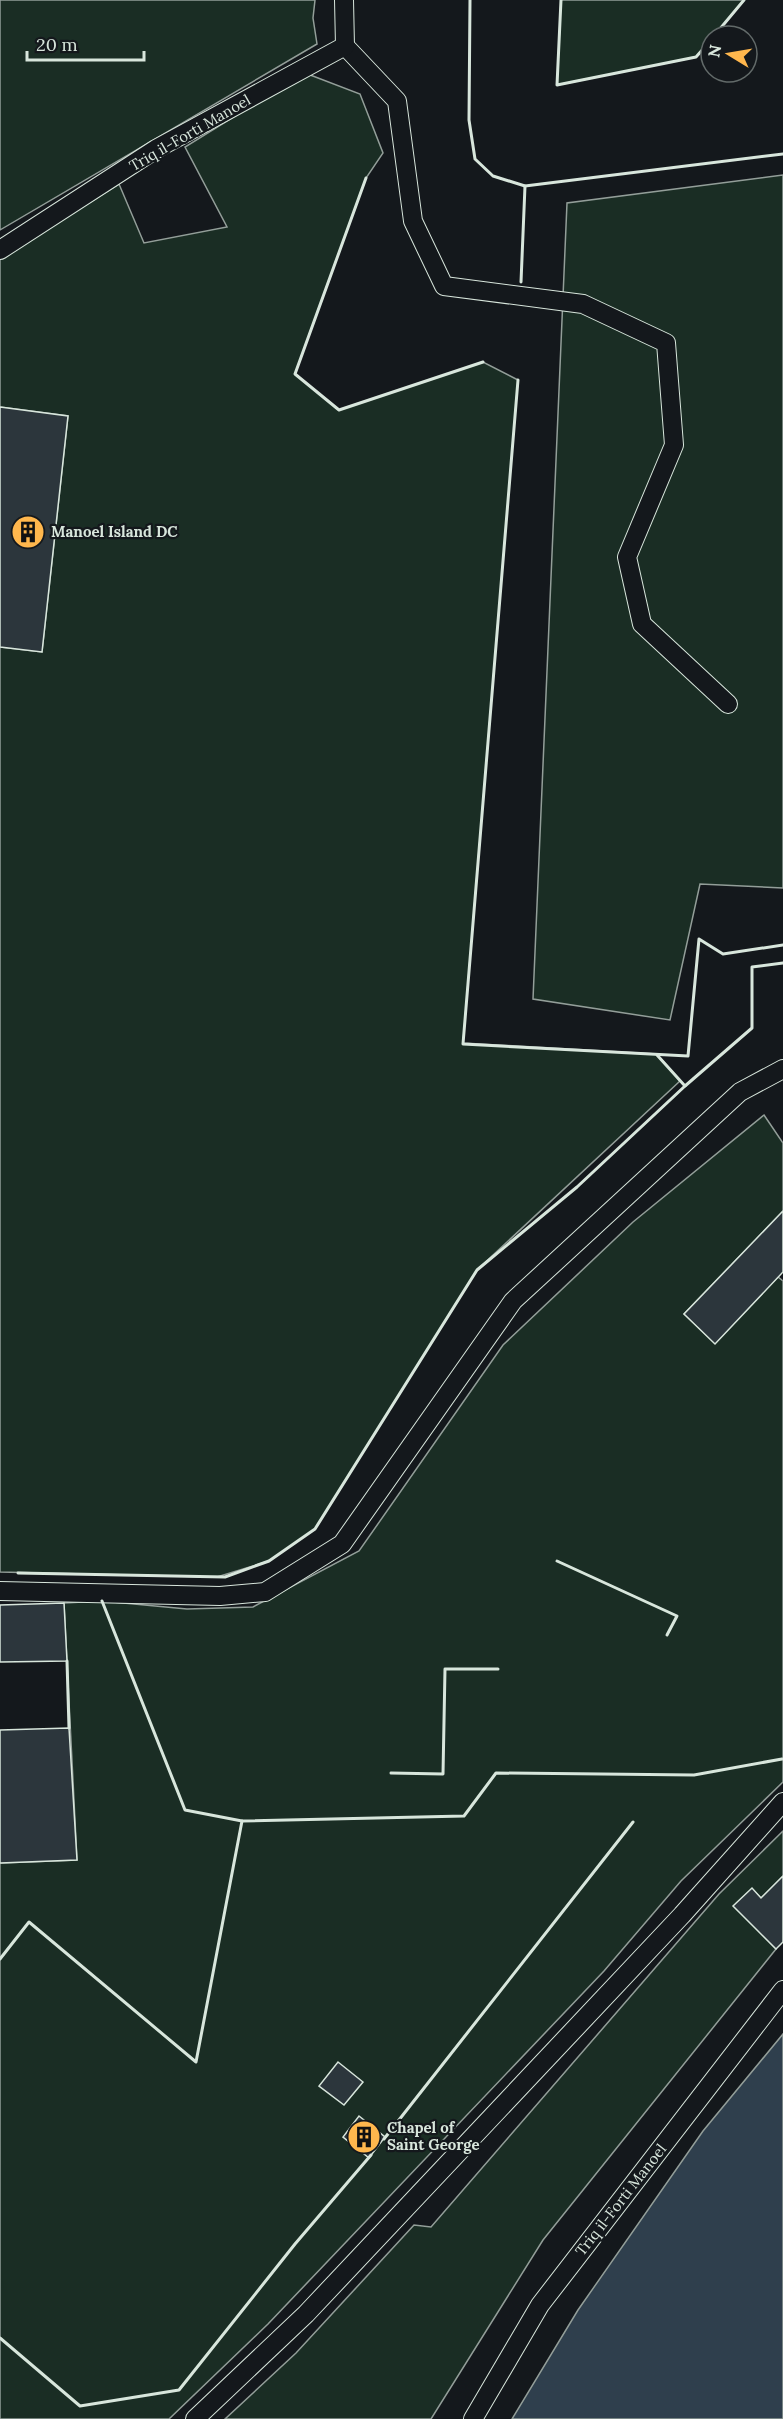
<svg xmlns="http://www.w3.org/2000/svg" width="783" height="2419" font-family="Lora,serif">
<rect width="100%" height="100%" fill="#14181c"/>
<!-- green -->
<g fill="#1a2d24" stroke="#939e99" stroke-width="1.5">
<path d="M 0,0 L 315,0 L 313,18 L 317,44 L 0,230 Z"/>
<path d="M 561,0 L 744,0 L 714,36 L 711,36 L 711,40 L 696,57 L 557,85 Z"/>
<path d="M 305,73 L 360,94 L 383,153 L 366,178 L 295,374 L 339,410 L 483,362 L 518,380 L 463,1043 L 657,1054 L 680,1081 L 477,1270 L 315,1529 L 269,1561 L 217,1577 L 0,1572 L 0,647 L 42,652 L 68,416 L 0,407 L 0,258 L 119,184 L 144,243 L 227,227 L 185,147 Z"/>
<path d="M 783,175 L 783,888 L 700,884 L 670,1020 L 533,999 L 567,203 Z"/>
<path d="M 764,1115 L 783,1143 L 783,1211 L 684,1314 L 715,1343 L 778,1277 L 783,1281 L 783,1782 L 681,1881 L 604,1971 L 268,2324 L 169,2419 L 0,2419 L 0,1863 L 77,1860 L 64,1603 L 102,1601 L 187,1609 L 253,1607 L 359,1551 L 503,1345 L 633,1222 Z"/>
<path d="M 783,1831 L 783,1876 L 761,1898 L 752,1889 L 734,1906 L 776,1949 L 543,2240 L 431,2419 L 225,2419 L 296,2353 L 414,2225 L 431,2227 L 719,1894 Z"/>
</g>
<!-- water -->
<path fill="#2f3f4d" stroke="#939e99" stroke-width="1.5" d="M 783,2034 L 783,2419 L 512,2419 L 578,2310 L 703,2131 Z"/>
<!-- building -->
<g fill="#2c363c" stroke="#d8e6dc" stroke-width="1.5">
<path d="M 0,407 L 68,416 L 42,652 L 0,647 Z"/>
<path d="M 783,1211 L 783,1272 L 715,1344 L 684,1314 Z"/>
<path d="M 64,1603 L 67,1661 L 0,1662 L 0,1605 Z"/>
<path d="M 69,1728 L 77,1860 L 0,1863 L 0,1730 Z"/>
<path d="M 783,1876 L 783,1942 L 776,1949 L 733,1906 L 752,1888 L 761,1898 Z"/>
<path d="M 338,2062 L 363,2082 L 344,2105 L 319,2086 Z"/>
<path d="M 359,2116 L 385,2137 L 369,2158 L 343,2137 Z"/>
</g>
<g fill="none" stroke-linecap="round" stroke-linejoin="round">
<!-- service casing -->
<g stroke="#d8e6dc" stroke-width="20">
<g id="service">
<path d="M 345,46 L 397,101 L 413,221 L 444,286 L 583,304 L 666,343 L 674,445 L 627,557 L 642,624 L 728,704"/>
<path d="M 0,250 L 156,149 L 345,46 L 344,0"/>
<path d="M 0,1591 L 220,1596 L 265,1592 L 342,1544 L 513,1301 L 740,1092 L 783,1069"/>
<path d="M 195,2419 L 306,2314 L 682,1915 L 783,1802"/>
<path d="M 473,2419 L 540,2305 L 783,1990"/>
</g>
</g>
<!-- service -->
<use href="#service" stroke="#14181c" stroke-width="18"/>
<!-- wall -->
<g stroke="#d8e6dc" stroke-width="3">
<path d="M 470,0 L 469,120 L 475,159 L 493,176 L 525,186 L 783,154"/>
<path d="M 561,0 L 557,85 L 696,57 L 711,40"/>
<path d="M 714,36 L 744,0"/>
<path d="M 366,178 L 295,374 L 339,410 L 483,362"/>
<path d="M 521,282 L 525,186"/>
<path d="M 518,380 L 463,1044 L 688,1056 L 699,939 L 723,954 L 783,945"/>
<path d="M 657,1055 L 685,1086"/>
<path d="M 557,1561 L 677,1616 L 667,1635"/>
<path d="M 18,1573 L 225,1577 L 269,1561 L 315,1529 L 477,1270 L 577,1187 L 685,1086 L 752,1028 L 752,967 L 783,963"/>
<path d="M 67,1661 L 69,1728"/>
<path d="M 391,1773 L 443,1774 L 445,1669 L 498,1669"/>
<path d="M 242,1821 L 464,1816 L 496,1773 L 694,1775 L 782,1759"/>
<path d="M 0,1959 L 29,1922 L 196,2062 L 242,1821 L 185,1810 L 102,1601"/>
<path d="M 384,2139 L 633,1822"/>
<path d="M 0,2338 L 80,2406 L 179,2390 L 295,2244 L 371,2155"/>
</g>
</g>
<!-- icons -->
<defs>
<g id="building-disc" transform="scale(1.725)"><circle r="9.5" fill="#ffb74d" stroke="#14181c"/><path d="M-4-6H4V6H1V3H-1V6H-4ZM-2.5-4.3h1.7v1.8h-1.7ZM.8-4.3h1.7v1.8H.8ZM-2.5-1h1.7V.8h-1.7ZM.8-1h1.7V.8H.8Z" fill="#111"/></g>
</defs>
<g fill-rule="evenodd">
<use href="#building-disc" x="28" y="532"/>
<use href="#building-disc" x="364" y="2137"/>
</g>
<g text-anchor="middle" stroke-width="4.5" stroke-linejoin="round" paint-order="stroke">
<!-- street labels -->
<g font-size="15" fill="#d8e6dc" stroke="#14181c">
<text transform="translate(190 133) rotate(-30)" y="5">Triq il-Forti Manoel</text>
<text transform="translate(621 2200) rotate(-52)" y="5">Triq il-Forti Manoel</text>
</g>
<!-- poi labels -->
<g font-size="15" font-weight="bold" fill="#d8e6dc" stroke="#14181c" text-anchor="start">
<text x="51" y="537">Manoel Island DC</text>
<text x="387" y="2133">Chapel of<tspan x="387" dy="17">Saint George</tspan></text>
</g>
</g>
<!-- north arrow -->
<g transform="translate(729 54) rotate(281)"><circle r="28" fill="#14181c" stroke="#626a69" stroke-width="1.5"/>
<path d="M0-4.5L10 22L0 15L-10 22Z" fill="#ffb74d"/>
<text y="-9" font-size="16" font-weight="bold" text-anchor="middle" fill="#d8e6dc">N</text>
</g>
<!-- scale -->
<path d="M27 51v9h117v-9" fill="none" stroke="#d8e6dc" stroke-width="3"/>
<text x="36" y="51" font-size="18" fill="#d8e6dc" stroke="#14181c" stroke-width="4.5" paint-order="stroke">20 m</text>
</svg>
